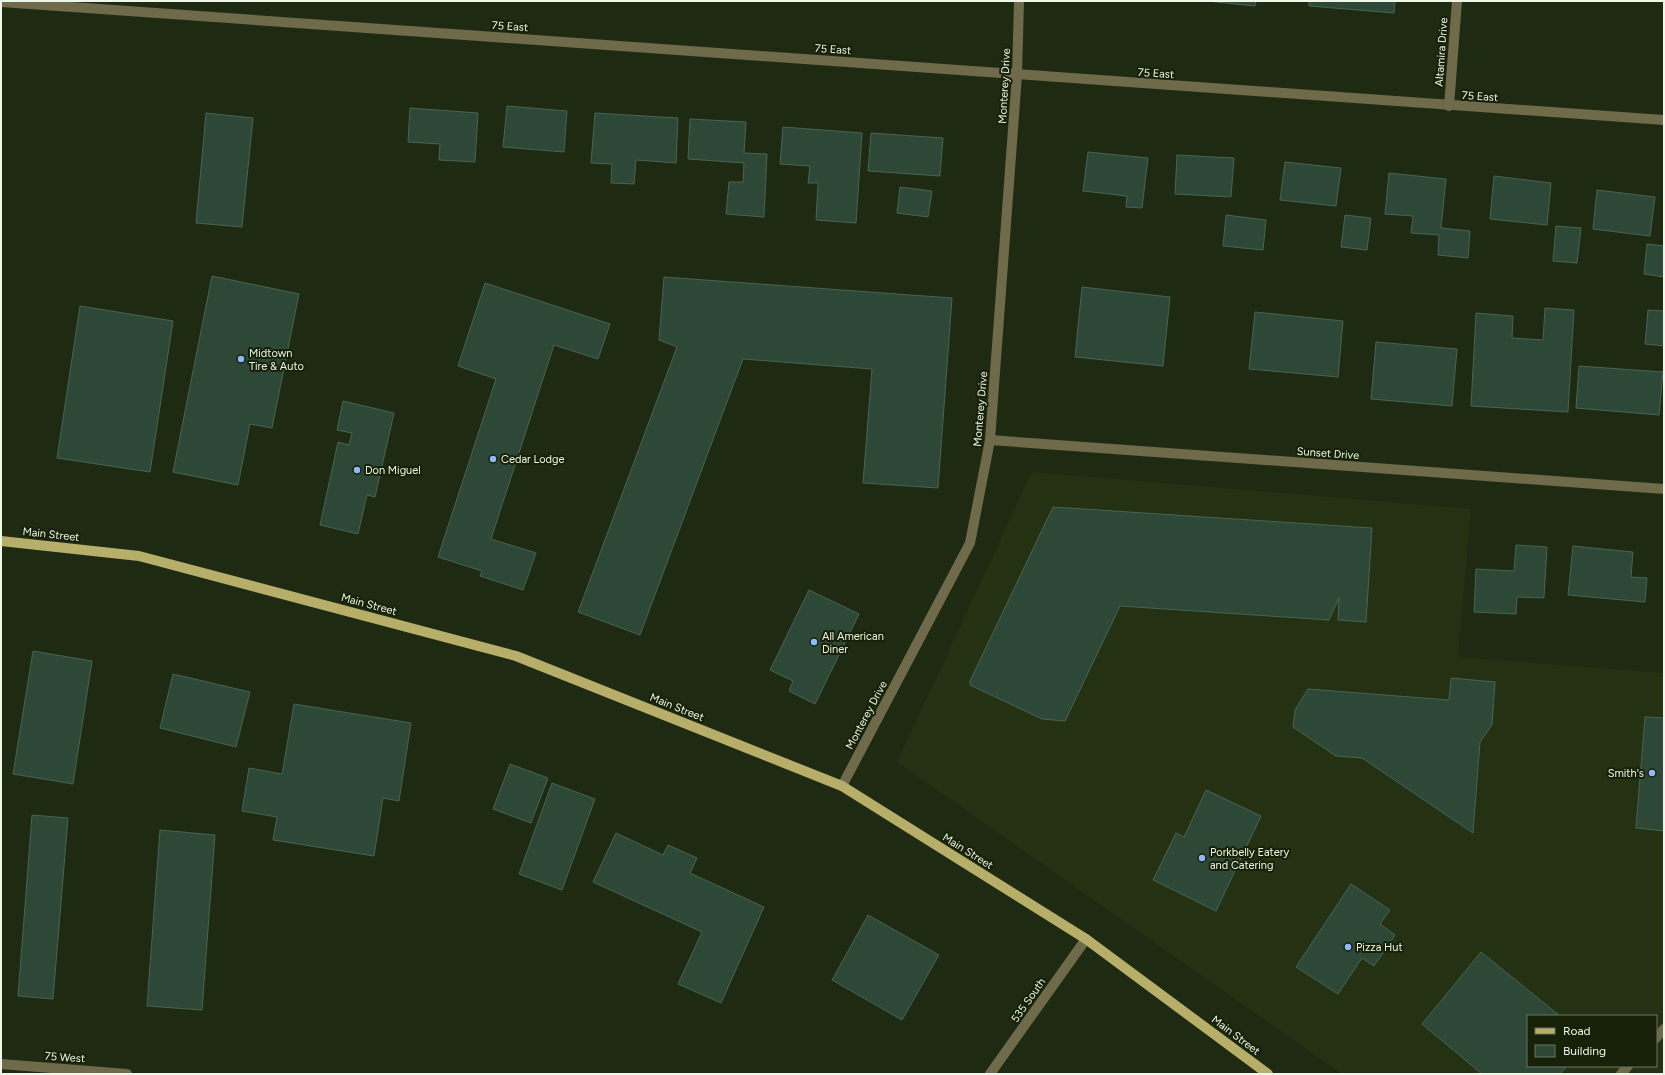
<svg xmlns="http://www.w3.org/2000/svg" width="1665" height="1075" font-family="Figtree,sans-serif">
<rect width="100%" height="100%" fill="#1f2a12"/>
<!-- built -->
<path fill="#243213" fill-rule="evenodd" d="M 1032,472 L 1471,509 L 1458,657 L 1664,673 L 1664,1074 L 1342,1074 L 897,762 ZM 1528,1016 L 1656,1016 L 1656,1066 L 1528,1066 Z"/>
<!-- building -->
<g fill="#2d4836" stroke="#486452">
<path d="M 1207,1 L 1256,1 L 1255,6 Z"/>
<path d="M 1309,1 L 1395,1 L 1394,13 L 1309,6 Z"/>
<path d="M 507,106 L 567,111 L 564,152 L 503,147 Z"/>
<path d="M 410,108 L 478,113 L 475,162 L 439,160 L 440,144 L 408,142 Z"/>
<path d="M 206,113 L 253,118 L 242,227 L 196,223 Z"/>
<path d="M 595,113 L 678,118 L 676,163 L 636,160 L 634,184 L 611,183 L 612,164 L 591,163 Z"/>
<path d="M 690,119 L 746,122 L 744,153 L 767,154 L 764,217 L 726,214 L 729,182 L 743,182 L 744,163 L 688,159 Z"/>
<path d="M 783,127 L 862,133 L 856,223 L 816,220 L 818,183 L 808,183 L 810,166 L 780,164 Z"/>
<path d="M 871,133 L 943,138 L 940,176 L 868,171 Z"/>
<path d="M 1088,152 L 1148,158 L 1142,208 L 1126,207 L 1127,196 L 1083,191 Z"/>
<path d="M 1177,155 L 1234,158 L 1231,197 L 1175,194 Z"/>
<path d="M 1285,162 L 1341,168 L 1336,206 L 1280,200 Z"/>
<path d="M 1389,173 L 1446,179 L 1441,228 L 1470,231 L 1468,258 L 1438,255 L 1439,235 L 1411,233 L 1413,216 L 1385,214 Z"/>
<path d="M 1494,176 L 1551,183 L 1547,225 L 1490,219 Z"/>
<path d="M 900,187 L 932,191 L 928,217 L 897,213 Z"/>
<path d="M 1597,190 L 1655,197 L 1650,236 L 1593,229 Z"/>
<path d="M 1226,215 L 1266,220 L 1263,250 L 1223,246 Z"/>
<path d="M 1345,215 L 1371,218 L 1367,250 L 1341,247 Z"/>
<path d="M 1556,226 L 1581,228 L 1577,263 L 1553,261 Z"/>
<path d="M 1647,244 L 1664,246 L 1664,277 L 1644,274 Z"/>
<path d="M 212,276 L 299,294 L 272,428 L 250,424 L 238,485 L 173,472 Z"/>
<path d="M 664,277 L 952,298 L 938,488 L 863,483 L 872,369 L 743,359 L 640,635 L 578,612 L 677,347 L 659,340 Z"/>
<path d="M 485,283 L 610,324 L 598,359 L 554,345 L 491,539 L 536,553 L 523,590 L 480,576 L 482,571 L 438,557 L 496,379 L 458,366 Z"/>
<path d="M 1082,287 L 1170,297 L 1163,366 L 1075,357 Z"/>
<path d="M 80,306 L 173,321 L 150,472 L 57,458 Z"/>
<path d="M 1545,308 L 1574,310 L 1568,412 L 1471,406 L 1476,313 L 1513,316 L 1512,338 L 1543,340 Z"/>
<path d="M 1648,310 L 1664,311 L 1664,346 L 1645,344 Z"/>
<path d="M 1255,312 L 1343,321 L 1338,377 L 1249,369 Z"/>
<path d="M 1376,342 L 1457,349 L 1452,406 L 1371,399 Z"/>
<path d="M 1579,366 L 1663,372 L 1659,415 L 1576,408 Z"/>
<path d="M 343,401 L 394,413 L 375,497 L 367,495 L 358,534 L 320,525 L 338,442 L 349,445 L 352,433 L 337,430 Z"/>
<path d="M 1053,507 L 1372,528 L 1366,622 L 1338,620 L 1339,598 L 1329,620 L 1120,606 L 1065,721 L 1042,719 L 970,685 L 970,681 Z"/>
<path d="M 1516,545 L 1547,547 L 1544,598 L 1517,597 L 1516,614 L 1474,612 L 1476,569 L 1514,571 Z"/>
<path d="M 1573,546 L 1633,552 L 1631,577 L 1647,578 L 1645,602 L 1568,595 Z"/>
<path d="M 809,590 L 859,614 L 815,704 L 789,691 L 793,681 L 770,670 Z"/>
<path d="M 33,651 L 92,661 L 73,784 L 13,774 Z"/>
<path d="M 173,674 L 250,692 L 236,747 L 160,728 Z"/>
<path d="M 1451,678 L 1495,682 L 1492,725 L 1480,742 L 1473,833 L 1362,758 L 1336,756 L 1293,727 L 1295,710 L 1308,689 L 1449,700 Z"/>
<path d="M 294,704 L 411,723 L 399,801 L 383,798 L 374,856 L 273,840 L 277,817 L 242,811 L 249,768 L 282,774 Z"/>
<path d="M 1645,717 L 1664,718 L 1664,831 L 1636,828 Z"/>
<path d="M 510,764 L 548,778 L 531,823 L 493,809 Z"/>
<path d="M 552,783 L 595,799 L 562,890 L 519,874 Z"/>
<path d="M 1206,790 L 1261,816 L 1216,911 L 1153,880 L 1176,833 L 1184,837 Z"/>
<path d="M 32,815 L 68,818 L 53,999 L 18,996 Z"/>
<path d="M 160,830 L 215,835 L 202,1010 L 147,1006 Z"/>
<path d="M 616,833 L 663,855 L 668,845 L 697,858 L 690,873 L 764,907 L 721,1003 L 678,984 L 702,932 L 593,882 Z"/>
<path d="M 1351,884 L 1390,910 L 1380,924 L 1395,935 L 1374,966 L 1362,958 L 1338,994 L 1296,967 Z"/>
<path d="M 868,915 L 939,955 L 902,1020 L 832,980 Z"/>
<path d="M 1481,952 L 1560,1016 L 1528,1016 L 1528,1066 L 1567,1066 L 1560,1074 L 1482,1074 L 1422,1024 Z"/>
</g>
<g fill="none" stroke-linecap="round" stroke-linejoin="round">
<!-- lane -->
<g stroke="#6e6a4a" stroke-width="10">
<path d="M 1656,1038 L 1664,1029"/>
<path d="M 1621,1074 L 1628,1066"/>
</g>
<!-- street -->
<g stroke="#6e6a4a" stroke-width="10">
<path d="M 1,2 L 1664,120"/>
<path d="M 1449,106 L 1457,1"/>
<path d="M 990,440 L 1664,489"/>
<path d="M 842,786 L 970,543 L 990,440 L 1017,75 L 1019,1"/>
<path d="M 1,1064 L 127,1074"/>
<path d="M 990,1074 L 1086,939"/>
</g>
<!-- primary -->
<path stroke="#b6ae69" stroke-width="10" d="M 1,541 L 139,556 L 516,656 L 842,786 L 1086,939 L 1268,1074"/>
</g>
<!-- markers -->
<g fill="#8fb8fd" stroke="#162108" stroke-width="1.5">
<circle cx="241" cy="359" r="4"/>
<circle cx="493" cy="459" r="4"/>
<circle cx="357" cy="470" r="4"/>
<circle cx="814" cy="642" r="4"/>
<circle cx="1652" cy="773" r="4"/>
<circle cx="1202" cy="858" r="4"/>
<circle cx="1348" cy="947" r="4"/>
</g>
<g text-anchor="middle" stroke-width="4" stroke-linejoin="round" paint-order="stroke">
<!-- street labels -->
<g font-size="11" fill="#eff7e8" stroke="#162108">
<text transform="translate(510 26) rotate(4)" y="4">75 East</text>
<text transform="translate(833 49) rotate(4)" y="4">75 East</text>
<text transform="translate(1441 52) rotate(-86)" y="4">Altamira Drive</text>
<text transform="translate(1156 73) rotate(4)" y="4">75 East</text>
<text transform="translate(1004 86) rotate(-87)" y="4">Monterey Drive</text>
<text transform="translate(1480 96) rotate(4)" y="4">75 East</text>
<text transform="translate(980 409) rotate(-85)" y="4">Monterey Drive</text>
<text transform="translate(1328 453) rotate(4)" y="4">Sunset Drive</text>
<text transform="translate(51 534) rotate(6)" y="4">Main Street</text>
<text transform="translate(369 604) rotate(15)" y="4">Main Street</text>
<text transform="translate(677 707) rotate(22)" y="4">Main Street</text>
<text transform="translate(866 715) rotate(-62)" y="4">Monterey Drive</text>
<text transform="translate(968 851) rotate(32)" y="4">Main Street</text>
<text transform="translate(1028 1000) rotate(-55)" y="4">535 South</text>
<text transform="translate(1236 1035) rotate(37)" y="4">Main Street</text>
<text transform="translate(65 1057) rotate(4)" y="4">75 West</text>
</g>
<!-- poi labels -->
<g font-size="11" fill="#eff7e8" stroke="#162108" text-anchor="start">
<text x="249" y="357">Midtown<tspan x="249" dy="13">Tire &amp; Auto</tspan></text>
<text x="501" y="463">Cedar Lodge</text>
<text x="365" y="474">Don Miguel</text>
<text x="822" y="640">All American<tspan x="822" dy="13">Diner</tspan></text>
<text x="1644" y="777" text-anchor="end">Smith's</text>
<text x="1210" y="856">Porkbelly Eatery<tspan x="1210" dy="13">and Catering</tspan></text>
<text x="1356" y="951">Pizza Hut</text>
</g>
</g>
<!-- border -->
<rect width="1665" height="1075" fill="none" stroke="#eff7e8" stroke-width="4"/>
<!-- legend -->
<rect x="1527" y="1015" width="130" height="52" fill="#162108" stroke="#6d7762"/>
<rect x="1535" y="1028" width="20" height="6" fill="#b6ae69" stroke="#6d7762"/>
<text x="1563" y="1035" font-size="12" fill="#eff7e8">Road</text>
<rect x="1535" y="1045" width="20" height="12" fill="#2d4836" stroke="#6d7762"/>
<text x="1563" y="1055" font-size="12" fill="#eff7e8">Building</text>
</svg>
